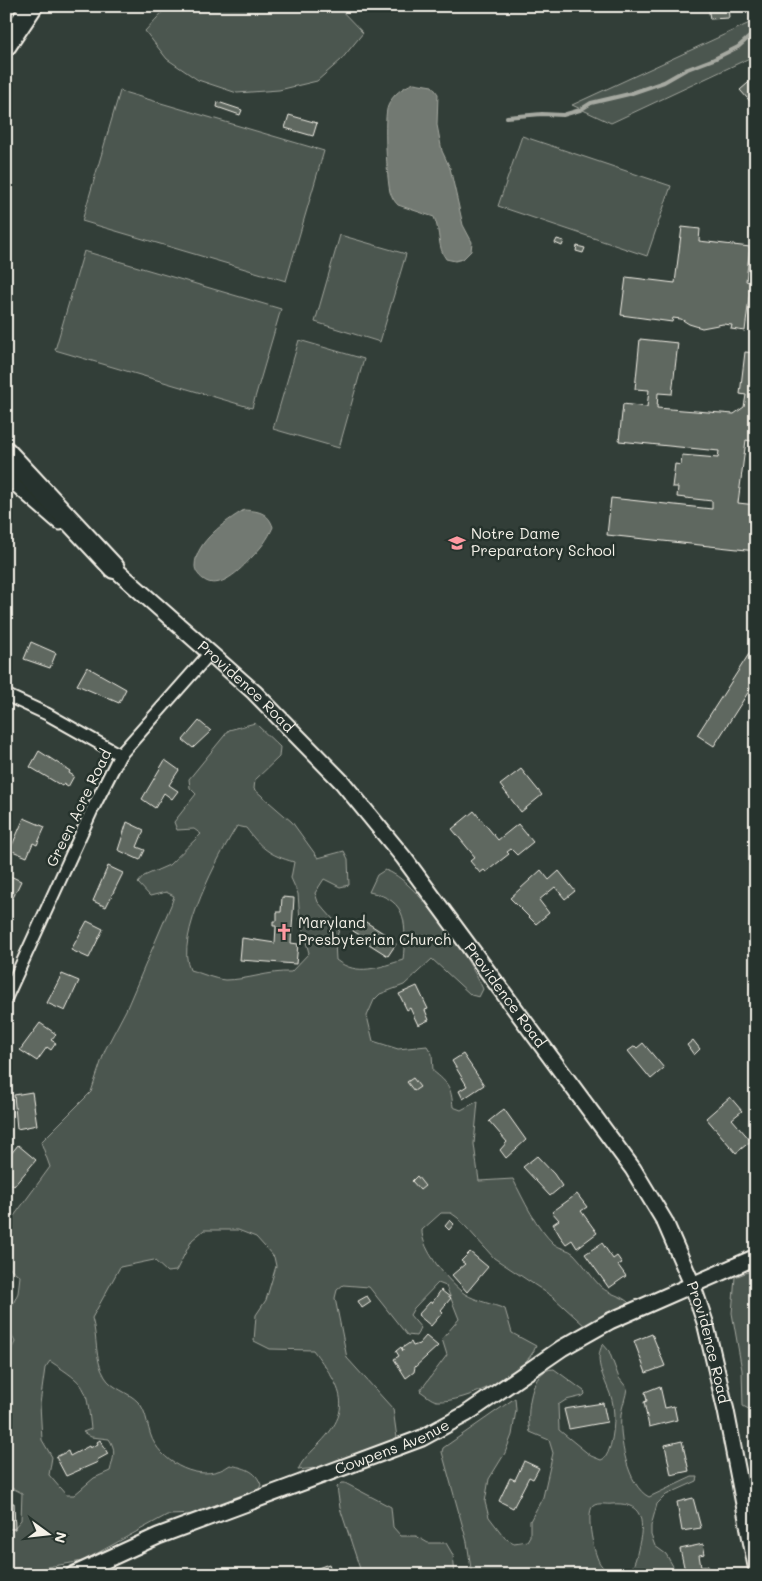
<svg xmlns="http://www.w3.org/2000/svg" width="762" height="1581" font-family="Mali,sans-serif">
<rect width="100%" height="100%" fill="#323e38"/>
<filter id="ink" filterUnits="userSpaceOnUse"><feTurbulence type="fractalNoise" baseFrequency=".02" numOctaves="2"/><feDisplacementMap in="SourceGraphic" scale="10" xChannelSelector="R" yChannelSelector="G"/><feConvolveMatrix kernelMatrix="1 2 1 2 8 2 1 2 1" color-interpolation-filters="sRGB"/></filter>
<g filter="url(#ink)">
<!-- green -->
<g fill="#4c564f" stroke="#a0a49c" fill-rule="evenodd">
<path d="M 168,6 L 337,6 L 363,33 L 341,60 L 317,81 L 279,90 L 237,93 L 198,80 L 167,59 L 145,31 Z"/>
<path d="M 756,20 L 756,55 L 611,123 L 572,105 Z"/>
<path d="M 120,91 L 324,151 L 286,281 L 82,221 Z"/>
<path d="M 522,136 L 671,186 L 647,256 L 498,206 Z"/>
<path d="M 340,235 L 406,254 L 380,342 L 315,322 Z"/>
<path d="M 84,251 L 281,309 L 252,408 L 55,350 Z"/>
<path d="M 299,340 L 364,359 L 339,448 L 273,429 Z"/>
<path d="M 255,723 L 280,747 L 279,757 L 255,780 L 254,789 L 292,822 L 318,858 L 344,851 L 348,859 L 349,885 L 340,887 L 324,879 L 315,893 L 318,902 L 340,927 L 335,942 L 336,960 C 358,977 379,967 403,960 C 406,926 410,900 369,892 L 377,875 L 385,870 C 415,878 470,959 483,989 L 479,997 L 471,995 L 432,959 L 404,985 L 380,994 L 374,1000 L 367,1016 L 373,1041 L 398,1049 L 427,1046 L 432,1054 L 433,1071 C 449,1084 451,1087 453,1107 L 461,1110 L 478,1101 L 474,1144 L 479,1181 L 513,1179 C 524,1201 536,1227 554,1244 C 560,1249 569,1249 574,1254 C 584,1264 591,1277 601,1287 C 610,1295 622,1295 630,1304 L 625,1311 L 586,1327 L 553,1297 L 494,1258 L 458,1218 L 451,1213 L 441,1213 L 422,1230 C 421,1249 449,1283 465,1294 C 476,1301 493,1304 505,1309 L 512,1333 L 536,1346 C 527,1373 465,1403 437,1401 C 431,1400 425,1394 420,1391 L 447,1355 L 442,1339 L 459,1319 L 446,1286 L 438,1283 L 414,1308 L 410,1315 L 421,1328 L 416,1336 L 407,1335 L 369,1287 L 343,1285 L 337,1290 L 335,1298 L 347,1358 L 393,1409 L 397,1438 L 324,1467 L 298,1470 C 303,1458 312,1452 320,1443 C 356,1406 339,1385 313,1350 L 270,1349 L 254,1341 L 256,1315 L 266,1300 L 276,1266 L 274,1257 L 256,1237 L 238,1230 L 204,1230 L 192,1240 L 176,1271 L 167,1272 L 154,1260 L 120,1267 L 92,1318 C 98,1338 94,1359 105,1377 C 112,1389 129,1392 138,1402 C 148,1411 147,1433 155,1444 C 170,1468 205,1483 230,1465 C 244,1468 256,1470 261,1485 L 257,1493 L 242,1496 L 202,1514 L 167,1515 L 83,1561 L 6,1574 L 6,1537 L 21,1520 L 22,1493 L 14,1489 L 6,1489 L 6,1360 L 15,1342 L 7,1327 L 7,1317 L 18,1293 L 20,1276 L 7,1266 L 6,1227 L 50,1167 L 41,1142 L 91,1092 L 105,1050 L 126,1010 L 171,905 L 174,896 L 166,892 L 150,896 L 138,883 L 144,876 L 169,865 L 201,834 L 194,829 L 177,830 L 174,822 L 196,794 L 190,788 L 189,779 L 229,730 ZM 237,826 L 246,828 C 261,848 269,855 294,862 L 291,878 L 298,894 L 300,920 L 309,953 L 291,972 C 268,971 248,980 225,980 C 214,979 201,973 190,970 C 174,938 219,855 237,826 ZM 50,1361 C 87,1386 86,1384 91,1429 L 83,1432 L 91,1437 L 109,1439 C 117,1450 113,1459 110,1471 L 94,1478 L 74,1495 L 66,1495 L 49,1475 L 52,1457 L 42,1440 L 40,1404 L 45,1368 Z"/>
<path d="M 756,1269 L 756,1413 L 743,1406 L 742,1370 L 732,1313 L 735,1277 Z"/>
<path d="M 603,1344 L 609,1351 L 619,1378 L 627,1388 C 626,1397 622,1406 621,1415 C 619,1437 627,1486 649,1497 L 692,1477 L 698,1477 L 697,1481 L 666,1495 L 657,1504 L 651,1526 L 651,1535 L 655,1546 L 666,1554 L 678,1575 L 626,1575 C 636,1567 637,1552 640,1540 C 645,1515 638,1502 612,1504 C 607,1505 598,1502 593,1506 C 585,1513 594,1557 601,1565 C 604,1569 609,1572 613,1575 L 472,1575 L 467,1542 L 442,1452 L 443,1448 L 515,1398 L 516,1410 L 512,1435 L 505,1453 L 489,1479 L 485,1502 L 489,1517 L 505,1538 L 514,1543 L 527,1541 L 530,1536 L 530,1521 L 543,1497 L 553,1453 L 549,1440 L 530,1432 C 526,1415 530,1368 554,1369 L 584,1391 L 585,1394 L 583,1396 L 566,1400 L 558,1405 L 559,1430 L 591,1456 L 601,1460 L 605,1458 C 614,1445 616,1415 612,1400 C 607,1382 592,1362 603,1344 Z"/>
<path d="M 341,1483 L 345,1483 L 391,1507 L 393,1527 L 401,1536 L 416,1536 L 428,1543 L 446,1543 L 453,1555 L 455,1575 L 362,1575 L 340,1508 L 337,1487 Z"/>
</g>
<!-- water -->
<g fill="#727972" stroke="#a6a9a1">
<path d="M 414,83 L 432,86 L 438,94 L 437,125 L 442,151 L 450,168 L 463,225 L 472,242 L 471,251 L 463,259 L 455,261 L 446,259 C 437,247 441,233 434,217 L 398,205 C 394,201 392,197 390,192 C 387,179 383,116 388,106 C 393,94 402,88 414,83 Z"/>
<path d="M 244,510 C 258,511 268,512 273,527 C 268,539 261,548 251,558 C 241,569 219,592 203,579 C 199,576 195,571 195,566 C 195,542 226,521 244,510 Z"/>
</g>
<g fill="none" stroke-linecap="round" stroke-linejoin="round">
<!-- stream -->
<path stroke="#a6a9a1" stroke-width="4" d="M 507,117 L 542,114 L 563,115 L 580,110 L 591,103 L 629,94 L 664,82 L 685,70 L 714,59 L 738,47 L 755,32"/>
</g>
<!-- building -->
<g fill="#5f6861" stroke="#f4f1e8">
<path d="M 708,6 L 728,6 L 729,18 L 710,19 Z"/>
<path d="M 755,77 L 756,77 L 756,108 L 740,90 Z"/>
<path d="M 218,102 L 242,110 L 240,115 L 217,107 Z"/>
<path d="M 289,115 L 317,123 L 313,136 L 285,128 Z"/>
<path d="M 682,227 L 700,229 L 699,241 L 750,247 L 746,281 L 751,282 L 745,331 L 731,329 L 732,325 L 723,324 L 702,328 L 689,324 L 681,319 L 673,318 L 672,322 L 621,315 L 626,277 L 675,283 Z"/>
<path d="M 557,239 L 564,241 L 562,246 L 555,243 Z"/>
<path d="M 577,246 L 585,248 L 583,253 L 576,251 Z"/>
<path d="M 640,339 L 678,343 L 672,394 L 658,393 L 657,408 L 734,414 L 744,407 L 746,395 L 740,394 L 745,352 L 756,353 L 756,442 L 746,440 L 738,503 L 756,505 L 756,551 L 607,535 L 611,498 L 712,509 L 712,501 L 677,497 L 678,487 L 672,487 L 675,464 L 681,465 L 682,455 L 718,458 L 719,451 L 619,441 L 623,404 L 647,407 L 649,390 L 635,389 Z"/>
<path d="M 31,642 L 56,653 L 50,668 L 24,659 Z"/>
<path d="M 756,643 L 756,680 L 714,746 L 697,735 Z"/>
<path d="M 87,667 L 126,689 L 119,703 L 77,685 Z"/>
<path d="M 199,721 L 211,731 L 193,748 L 183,740 Z"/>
<path d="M 39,751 L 70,771 L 69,773 L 74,776 L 68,787 L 63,784 L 62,786 L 30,767 Z"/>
<path d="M 165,760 L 179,770 L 169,785 L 178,791 L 172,799 L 164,793 L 155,808 L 142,799 Z"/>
<path d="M 521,769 L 542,795 L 521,812 L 500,785 Z"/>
<path d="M 474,811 L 498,840 L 518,824 L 533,842 L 517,855 L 511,849 L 507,852 L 509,854 L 486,872 L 484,870 L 480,873 L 470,861 L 475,857 L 452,829 Z"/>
<path d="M 24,818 L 45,827 L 37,845 L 33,843 L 27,857 L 10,850 Z"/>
<path d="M 127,822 L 144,830 L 137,847 L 145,850 L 140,860 L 118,850 Z"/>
<path d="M 108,866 L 123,873 L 106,907 L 93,901 Z"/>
<path d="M 541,870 L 549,880 L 559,871 L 575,891 L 565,899 L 555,887 L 539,900 L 549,913 L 536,924 L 510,898 Z"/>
<path d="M 6,874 L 21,881 L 13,898 L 9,896 L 6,903 Z"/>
<path d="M 282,897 L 294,898 L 291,943 L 298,944 L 296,964 L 240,960 L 242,938 L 275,943 L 276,926 L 273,926 L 273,921 L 277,921 L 277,912 L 281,912 Z"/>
<path d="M 361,919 L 388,936 L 387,938 L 396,944 L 388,956 L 361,939 L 363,937 L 353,931 Z"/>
<path d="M 87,921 L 103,929 L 89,958 L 71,950 Z"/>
<path d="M 62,974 L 79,981 L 65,1011 L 47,1003 Z"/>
<path d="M 417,986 L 428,1009 L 425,1010 L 429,1020 L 418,1025 L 410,1008 L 407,1010 L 399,994 Z"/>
<path d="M 40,1023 L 56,1034 L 51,1040 L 56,1043 L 51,1050 L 47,1047 L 37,1061 L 20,1050 Z"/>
<path d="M 693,1040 L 700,1049 L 694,1055 L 687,1045 Z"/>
<path d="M 643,1043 L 664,1068 L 651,1079 L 628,1051 L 635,1046 L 637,1048 Z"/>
<path d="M 463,1054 L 484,1085 L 463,1099 L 459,1091 L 467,1086 L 452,1061 Z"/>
<path d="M 413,1078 L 420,1087 L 414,1091 L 407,1082 Z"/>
<path d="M 32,1092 L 37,1125 L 17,1129 L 14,1095 Z"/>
<path d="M 730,1097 L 742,1111 L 732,1119 L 751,1141 L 736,1153 L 706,1118 Z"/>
<path d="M 504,1109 L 526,1140 L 506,1158 L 500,1150 L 507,1142 L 489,1121 Z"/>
<path d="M 18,1145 L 36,1160 L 14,1186 L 6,1180 L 6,1167 L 10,1162 L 6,1160 Z"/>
<path d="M 537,1156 L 554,1174 L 562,1186 L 550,1196 L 523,1167 Z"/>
<path d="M 417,1176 L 425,1186 L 420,1190 L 412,1181 Z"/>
<path d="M 577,1194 L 587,1207 L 581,1211 L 597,1233 L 577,1248 L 572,1240 L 566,1244 L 560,1236 L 553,1224 L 559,1220 L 552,1212 Z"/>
<path d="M 450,1220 L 454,1224 L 449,1230 L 445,1226 Z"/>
<path d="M 602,1243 L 613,1259 L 617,1256 L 622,1263 L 618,1265 L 626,1276 L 609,1288 L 585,1254 Z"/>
<path d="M 470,1252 L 488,1267 L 467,1292 L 452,1275 L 465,1264 L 461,1261 Z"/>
<path d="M 441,1290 L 451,1298 L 441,1310 L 443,1312 L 431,1326 L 418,1315 L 430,1302 L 432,1303 Z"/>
<path d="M 367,1296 L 371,1302 L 362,1308 L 358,1301 Z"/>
<path d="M 652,1334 L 665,1366 L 646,1373 L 634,1341 Z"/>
<path d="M 426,1336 L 438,1346 L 415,1367 L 414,1372 L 406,1378 L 394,1359 L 399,1356 L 396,1351 L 401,1347 L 403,1351 L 402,1348 L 411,1342 L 413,1346 L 419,1344 Z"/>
<path d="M 660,1386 L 665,1408 L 674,1406 L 677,1420 L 649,1427 L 644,1402 L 647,1401 L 645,1392 Z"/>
<path d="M 603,1403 L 607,1422 L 569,1429 L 564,1409 Z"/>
<path d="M 100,1440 L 108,1454 L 97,1460 L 98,1462 L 66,1476 L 56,1457 L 68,1451 L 70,1456 L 89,1446 L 90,1448 L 98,1444 L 97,1442 Z"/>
<path d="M 682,1441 L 689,1471 L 671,1475 L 665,1445 Z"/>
<path d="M 524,1461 L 539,1468 L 533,1479 L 529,1477 L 513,1508 L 499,1501 L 510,1478 L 515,1480 Z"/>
<path d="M 693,1498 L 701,1528 L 682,1531 L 677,1502 Z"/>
<path d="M 6,1503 L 14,1503 L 15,1529 L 6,1529 Z"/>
<path d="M 703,1544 L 705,1554 L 699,1555 L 701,1567 L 708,1566 L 710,1575 L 686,1575 L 680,1549 Z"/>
<path d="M 329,1564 L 333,1575 L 305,1575 L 316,1571 L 315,1569 Z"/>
</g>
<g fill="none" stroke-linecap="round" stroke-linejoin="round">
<!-- street casing -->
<g stroke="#f4f1e8" stroke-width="15">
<g id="street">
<path d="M 6,695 L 47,714 L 120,755"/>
<path d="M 6,998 L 92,810 L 120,755 L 211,652"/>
</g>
</g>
<!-- secondary casing -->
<g stroke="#f4f1e8" stroke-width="19">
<g id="secondary">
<path d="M 6,475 L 60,522"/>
<path id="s1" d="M 106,561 L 254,692 L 342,782 L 404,858 L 633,1169 L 665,1222 L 692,1284 L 705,1322 L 726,1411 L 756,1566"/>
<path id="s2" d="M 73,1575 L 158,1536 L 422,1438 L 466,1414 L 562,1348 L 610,1321 L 756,1257"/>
</g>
</g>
<!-- highway casing -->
<g stroke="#f4f1e8" stroke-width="24">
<g id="highway">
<path d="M 6,45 L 32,6"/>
<path d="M 6,452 L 114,568"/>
</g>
</g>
<!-- street -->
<use href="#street" stroke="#26332d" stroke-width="11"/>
<!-- secondary -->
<use href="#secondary" stroke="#26332d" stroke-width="15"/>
<!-- highway -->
<use href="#highway" stroke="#26332d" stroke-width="20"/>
</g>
</g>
<!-- icons -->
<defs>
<g id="school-bare" transform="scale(1.35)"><path d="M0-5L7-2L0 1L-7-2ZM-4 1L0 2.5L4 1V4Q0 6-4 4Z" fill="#ff9aa2" stroke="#26332d" stroke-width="2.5" paint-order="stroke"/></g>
<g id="church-bare" transform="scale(1.35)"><path d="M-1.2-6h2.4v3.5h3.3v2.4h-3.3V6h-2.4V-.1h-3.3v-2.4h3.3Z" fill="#ff9aa2" stroke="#26332d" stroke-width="2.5" paint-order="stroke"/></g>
</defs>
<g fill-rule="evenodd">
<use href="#school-bare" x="457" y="543"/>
<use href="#church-bare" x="284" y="932"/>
</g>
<g text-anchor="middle" stroke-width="5" stroke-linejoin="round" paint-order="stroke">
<!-- poi labels -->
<g font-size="15" fill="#f4f1e8" stroke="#26332d" text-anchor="start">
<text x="471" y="539">Notre Dame<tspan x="471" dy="17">Preparatory School</tspan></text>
<text x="298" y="928">Maryland<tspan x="298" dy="17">Presbyterian Church</tspan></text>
</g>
<!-- street labels -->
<g font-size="15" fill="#f4f1e8" stroke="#26332d">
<text dy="5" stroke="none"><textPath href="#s1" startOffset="188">Providence Road</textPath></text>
<text transform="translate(79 808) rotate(-64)" y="5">Green Acre Road</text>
<text dy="5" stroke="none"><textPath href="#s1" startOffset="592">Providence Road</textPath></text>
<text dy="5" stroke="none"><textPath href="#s1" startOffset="998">Providence Road</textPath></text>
<text dy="5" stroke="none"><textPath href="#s2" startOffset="344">Cowpens Avenue</textPath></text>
</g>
</g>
<!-- margin -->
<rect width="762" height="1581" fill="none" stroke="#26332d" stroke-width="25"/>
<rect x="12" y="12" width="737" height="1556" fill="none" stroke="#f4f1e8" stroke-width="2" filter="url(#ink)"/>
<!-- north arrow -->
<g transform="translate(48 1534) rotate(105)" stroke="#26332d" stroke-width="4" paint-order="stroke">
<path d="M0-4L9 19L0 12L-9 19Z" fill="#f4f1e8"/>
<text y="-8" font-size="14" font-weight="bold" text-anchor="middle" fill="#f4f1e8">N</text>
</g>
</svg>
